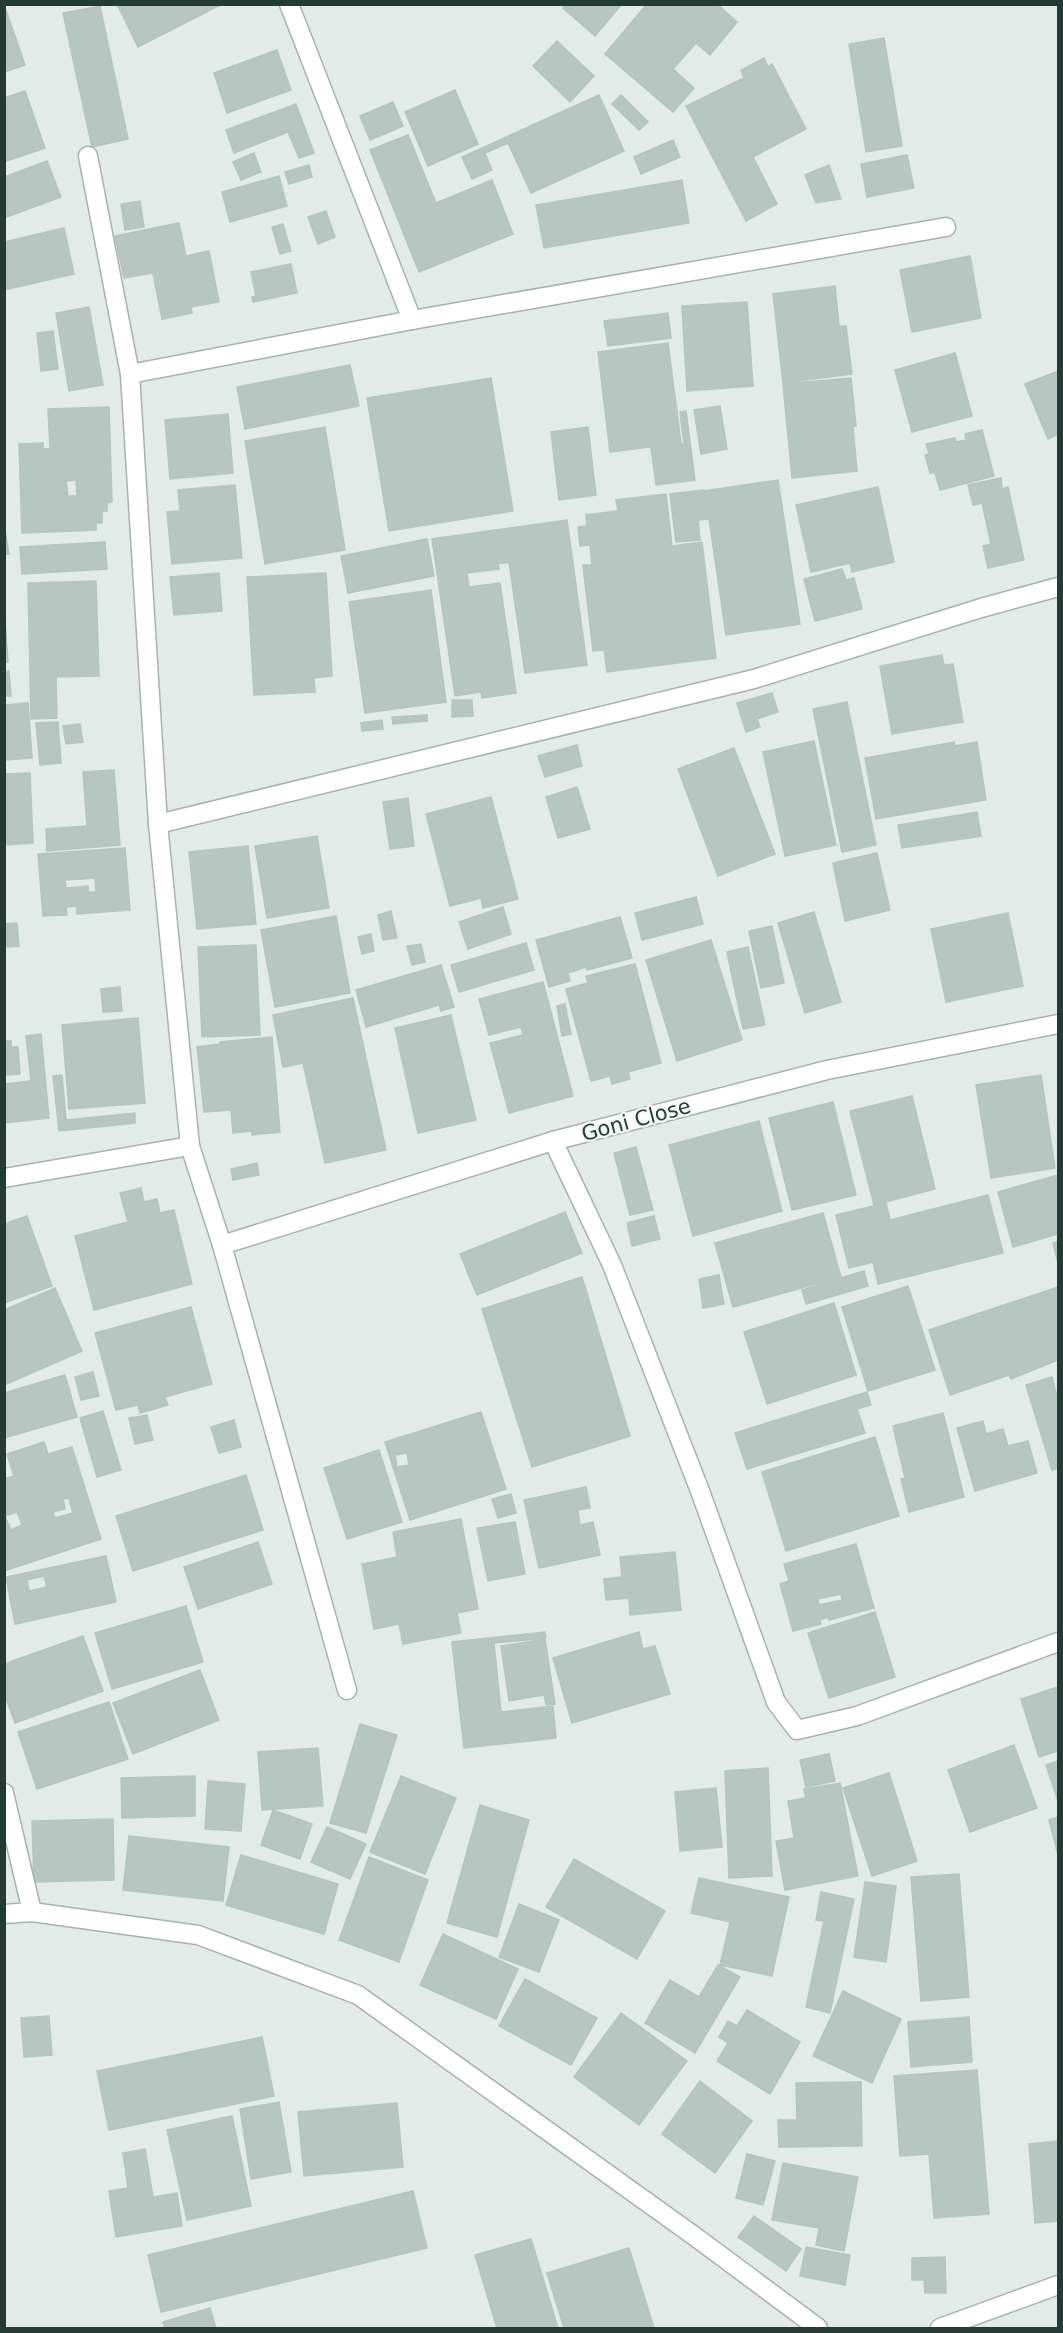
<svg xmlns="http://www.w3.org/2000/svg" width="1063" height="2333" font-family="'DejaVu Sans',sans-serif">
<rect width="100%" height="100%" fill="#e2ebe7"/>
<!-- building -->
<g fill="#b7c6c0" stroke="#b4c5be" stroke-width="1.5" fill-rule="evenodd">
<path d="M 117,4 L 222,4 L 138,47 Z"/>
<path d="M 565,4 L 622,4 L 595,36 L 563,8 Z"/>
<path d="M 647,4 L 717,4 L 737,22 L 710,55 L 696,43 L 673,69 L 694,88 L 673,112 L 605,54 Z"/>
<path d="M 100,6 L 128,139 L 92,147 L 63,13 Z"/>
<path d="M 6,10 L 25,65 L 4,72 L 4,11 Z"/>
<path d="M 884,38 L 902,146 L 866,152 L 849,44 Z"/>
<path d="M 557,41 L 594,76 L 570,102 L 533,66 Z"/>
<path d="M 277,50 L 291,90 L 227,113 L 214,73 Z"/>
<path d="M 764,58 L 768,67 L 772,64 L 806,129 L 753,157 L 777,204 L 746,221 L 686,106 L 744,78 L 741,70 Z"/>
<path d="M 455,90 L 478,144 L 428,166 L 405,112 Z"/>
<path d="M 25,91 L 45,148 L 4,162 L 4,98 Z"/>
<path d="M 599,95 L 624,151 L 531,193 L 508,143 L 485,153 L 492,170 L 472,179 L 462,157 Z"/>
<path d="M 621,95 L 648,122 L 639,130 L 612,104 Z"/>
<path d="M 393,102 L 403,126 L 370,140 L 360,116 Z"/>
<path d="M 296,104 L 314,153 L 299,158 L 288,132 L 234,153 L 226,130 Z"/>
<path d="M 408,135 L 436,203 L 492,180 L 513,234 L 419,272 L 370,150 Z"/>
<path d="M 673,140 L 680,157 L 641,174 L 634,157 Z"/>
<path d="M 254,153 L 261,172 L 241,180 L 233,162 Z"/>
<path d="M 907,155 L 914,188 L 867,197 L 861,164 Z"/>
<path d="M 47,161 L 61,197 L 4,218 L 4,177 Z"/>
<path d="M 309,165 L 312,177 L 289,184 L 285,172 Z"/>
<path d="M 829,165 L 841,199 L 816,203 L 805,175 Z"/>
<path d="M 279,176 L 287,206 L 230,222 L 222,192 Z"/>
<path d="M 682,180 L 689,223 L 544,248 L 536,205 Z"/>
<path d="M 140,201 L 144,227 L 125,230 L 121,204 Z"/>
<path d="M 326,211 L 335,237 L 318,244 L 308,217 Z"/>
<path d="M 179,223 L 186,256 L 209,251 L 219,302 L 191,307 L 192,313 L 162,319 L 153,273 L 124,278 L 115,236 Z"/>
<path d="M 283,224 L 291,251 L 280,254 L 272,227 Z"/>
<path d="M 64,228 L 74,274 L 4,290 L 4,242 Z"/>
<path d="M 970,256 L 981,318 L 912,332 L 900,270 Z"/>
<path d="M 291,264 L 297,293 L 253,302 L 252,297 L 256,296 L 251,272 Z"/>
<path d="M 835,286 L 839,326 L 846,326 L 852,374 L 783,383 L 773,294 Z"/>
<path d="M 747,302 L 753,386 L 687,391 L 682,306 Z"/>
<path d="M 89,307 L 103,385 L 69,391 L 56,313 Z"/>
<path d="M 668,313 L 671,338 L 608,346 L 604,321 Z"/>
<path d="M 53,331 L 58,369 L 41,371 L 37,333 Z"/>
<path d="M 668,343 L 681,443 L 610,452 L 598,352 Z"/>
<path d="M 955,353 L 972,416 L 912,432 L 895,370 Z"/>
<path d="M 350,365 L 359,406 L 245,429 L 237,387 Z"/>
<path d="M 1058,371 L 1058,434 L 1048,439 L 1025,384 Z"/>
<path d="M 491,378 L 513,511 L 389,531 L 367,398 Z"/>
<path d="M 851,378 L 856,426 L 853,426 L 857,471 L 792,478 L 783,384 Z"/>
<path d="M 720,406 L 727,449 L 701,454 L 694,410 Z"/>
<path d="M 109,407 L 112,502 L 107,503 L 107,511 L 102,511 L 102,523 L 96,523 L 96,530 L 22,533 L 19,444 L 43,443 L 43,449 L 50,449 L 48,409 ZM 76,480 L 77,496 L 68,496 L 66,481 Z"/>
<path d="M 686,411 L 695,480 L 656,485 L 651,448 L 684,444 L 680,412 Z"/>
<path d="M 228,414 L 233,473 L 170,479 L 165,420 Z"/>
<path d="M 325,427 L 345,550 L 265,564 L 245,441 Z"/>
<path d="M 588,427 L 596,495 L 559,500 L 551,432 Z"/>
<path d="M 982,430 L 994,476 L 940,490 L 935,473 L 930,473 L 925,455 L 929,454 L 926,444 L 955,438 L 956,442 L 966,440 L 965,434 Z"/>
<path d="M 1001,478 L 1002,489 L 1008,487 L 1024,560 L 988,568 L 983,546 L 991,544 L 982,503 L 973,505 L 968,485 Z"/>
<path d="M 778,480 L 800,624 L 726,635 L 705,491 Z"/>
<path d="M 235,485 L 242,558 L 172,564 L 167,512 L 180,511 L 178,490 Z"/>
<path d="M 878,487 L 894,562 L 852,572 L 850,563 L 811,572 L 796,505 Z"/>
<path d="M 704,490 L 708,519 L 698,520 L 700,540 L 676,542 L 670,494 Z"/>
<path d="M 666,494 L 672,546 L 702,542 L 716,658 L 607,672 L 604,650 L 593,651 L 583,565 L 592,565 L 590,545 L 580,546 L 578,527 L 587,526 L 586,515 L 618,511 L 616,500 Z"/>
<path d="M 567,520 L 587,665 L 525,673 L 509,562 L 498,564 L 499,569 L 467,573 L 469,587 L 500,583 L 516,693 L 482,698 L 481,692 L 455,696 L 432,539 Z"/>
<path d="M 4,523 L 9,554 L 4,554 Z"/>
<path d="M 427,539 L 434,576 L 348,593 L 341,556 Z"/>
<path d="M 105,542 L 107,569 L 22,574 L 20,547 Z"/>
<path d="M 842,569 L 846,580 L 854,578 L 862,609 L 815,621 L 804,579 Z"/>
<path d="M 219,573 L 222,611 L 174,615 L 170,577 Z"/>
<path d="M 326,573 L 332,676 L 314,678 L 315,692 L 254,695 L 247,577 Z"/>
<path d="M 96,581 L 99,676 L 56,677 L 57,718 L 31,719 L 28,583 Z"/>
<path d="M 431,590 L 446,702 L 365,713 L 349,602 Z"/>
<path d="M 4,604 L 8,662 L 4,662 Z"/>
<path d="M 942,655 L 944,665 L 953,664 L 963,722 L 892,734 L 880,666 Z"/>
<path d="M 9,671 L 11,696 L 4,696 L 4,672 Z"/>
<path d="M 772,693 L 778,712 L 757,719 L 760,727 L 746,732 L 737,703 Z"/>
<path d="M 452,700 L 472,700 L 473,716 L 452,717 Z"/>
<path d="M 847,702 L 876,845 L 842,852 L 813,709 Z"/>
<path d="M 28,703 L 32,758 L 4,760 L 4,705 Z"/>
<path d="M 427,715 L 427,721 L 393,724 L 392,717 Z"/>
<path d="M 382,720 L 383,729 L 362,731 L 361,723 Z"/>
<path d="M 58,722 L 61,763 L 40,765 L 36,723 Z"/>
<path d="M 80,724 L 83,742 L 66,744 L 63,726 Z"/>
<path d="M 814,741 L 836,845 L 785,856 L 763,752 Z"/>
<path d="M 954,742 L 955,746 L 977,742 L 986,800 L 876,819 L 865,758 Z"/>
<path d="M 577,745 L 582,766 L 545,777 L 538,756 Z"/>
<path d="M 734,748 L 775,854 L 718,876 L 678,769 Z"/>
<path d="M 114,770 L 120,845 L 47,851 L 46,829 L 87,826 L 83,772 Z"/>
<path d="M 30,773 L 33,843 L 4,845 L 4,774 Z"/>
<path d="M 577,787 L 590,829 L 558,838 L 546,797 Z"/>
<path d="M 491,797 L 518,899 L 483,908 L 481,898 L 450,906 L 426,814 Z"/>
<path d="M 408,798 L 414,846 L 390,849 L 383,802 Z"/>
<path d="M 977,812 L 981,836 L 902,848 L 898,825 Z"/>
<path d="M 317,836 L 329,908 L 267,918 L 255,846 Z"/>
<path d="M 248,846 L 256,924 L 197,929 L 189,852 Z"/>
<path d="M 125,848 L 130,910 L 77,914 L 77,906 L 66,907 L 67,915 L 43,916 L 38,854 ZM 95,878 L 96,892 L 88,892 L 88,886 L 66,888 L 65,880 Z"/>
<path d="M 877,853 L 890,910 L 845,921 L 833,863 Z"/>
<path d="M 696,897 L 703,924 L 642,940 L 635,913 Z"/>
<path d="M 503,907 L 511,934 L 468,949 L 459,922 Z"/>
<path d="M 391,911 L 397,938 L 383,940 L 378,915 Z"/>
<path d="M 814,912 L 841,1002 L 805,1013 L 778,923 Z"/>
<path d="M 1008,913 L 1023,986 L 946,1002 L 931,929 Z"/>
<path d="M 336,916 L 350,993 L 275,1007 L 261,930 Z"/>
<path d="M 620,917 L 632,958 L 587,970 L 586,967 L 568,973 L 570,981 L 549,987 L 536,940 Z"/>
<path d="M 17,923 L 19,946 L 4,947 L 4,924 Z"/>
<path d="M 772,926 L 784,983 L 761,988 L 749,931 Z"/>
<path d="M 371,934 L 374,951 L 362,954 L 358,937 Z"/>
<path d="M 711,940 L 742,1040 L 677,1061 L 646,960 Z"/>
<path d="M 526,943 L 534,970 L 459,992 L 451,965 Z"/>
<path d="M 421,944 L 425,962 L 412,965 L 407,946 Z"/>
<path d="M 256,945 L 260,1035 L 202,1037 L 198,947 Z"/>
<path d="M 748,947 L 765,1025 L 743,1029 L 727,952 Z"/>
<path d="M 635,964 L 661,1063 L 628,1072 L 630,1079 L 612,1084 L 610,1076 L 591,1081 L 566,989 L 588,983 L 586,976 Z"/>
<path d="M 441,965 L 454,1007 L 441,1011 L 439,1005 L 366,1027 L 356,990 Z"/>
<path d="M 543,982 L 573,1096 L 509,1113 L 490,1043 L 523,1035 L 521,1027 L 489,1035 L 479,999 Z"/>
<path d="M 120,987 L 122,1011 L 103,1012 L 101,989 Z"/>
<path d="M 353,998 L 386,1150 L 325,1163 L 303,1063 L 283,1067 L 273,1015 Z"/>
<path d="M 565,1004 L 571,1034 L 562,1036 L 557,1006 Z"/>
<path d="M 451,1015 L 476,1120 L 418,1133 L 395,1028 Z"/>
<path d="M 138,1018 L 145,1103 L 69,1109 L 62,1025 Z"/>
<path d="M 41,1034 L 49,1118 L 4,1123 L 4,1084 L 31,1081 L 26,1036 Z"/>
<path d="M 272,1037 L 280,1132 L 252,1135 L 252,1131 L 233,1133 L 231,1110 L 204,1112 L 197,1047 L 220,1044 L 220,1042 Z"/>
<path d="M 4,1041 L 11,1041 L 11,1047 L 18,1047 L 20,1074 L 4,1075 Z"/>
<path d="M 62,1075 L 66,1120 L 135,1113 L 135,1123 L 59,1131 L 53,1076 Z"/>
<path d="M 1041,1075 L 1055,1168 L 991,1178 L 976,1085 Z"/>
<path d="M 912,1096 L 935,1189 L 874,1205 L 850,1111 Z"/>
<path d="M 833,1102 L 856,1195 L 792,1210 L 769,1118 Z"/>
<path d="M 759,1121 L 782,1211 L 693,1236 L 669,1145 Z"/>
<path d="M 636,1147 L 653,1210 L 630,1215 L 614,1153 Z"/>
<path d="M 257,1163 L 259,1175 L 233,1180 L 231,1169 Z"/>
<path d="M 1058,1175 L 1058,1234 L 1013,1247 L 998,1192 Z"/>
<path d="M 141,1188 L 144,1202 L 157,1199 L 160,1213 L 174,1210 L 192,1284 L 94,1310 L 75,1236 L 128,1222 L 120,1193 Z"/>
<path d="M 988,1195 L 1003,1253 L 878,1284 L 873,1262 L 849,1268 L 836,1215 L 886,1203 L 890,1220 Z"/>
<path d="M 565,1212 L 582,1253 L 477,1295 L 460,1254 Z"/>
<path d="M 823,1213 L 841,1277 L 733,1307 L 715,1243 Z"/>
<path d="M 27,1216 L 52,1286 L 4,1303 L 4,1224 Z"/>
<path d="M 654,1216 L 660,1239 L 632,1246 L 627,1223 Z"/>
<path d="M 1058,1241 L 1058,1263 L 1053,1243 Z"/>
<path d="M 864,1271 L 868,1286 L 806,1304 L 802,1290 Z"/>
<path d="M 719,1275 L 724,1304 L 703,1308 L 699,1279 Z"/>
<path d="M 582,1277 L 630,1436 L 532,1467 L 482,1309 Z"/>
<path d="M 908,1286 L 935,1370 L 868,1391 L 842,1307 Z"/>
<path d="M 1058,1287 L 1058,1360 L 1011,1379 L 1009,1375 L 950,1395 L 929,1330 Z"/>
<path d="M 55,1288 L 82,1351 L 4,1385 L 4,1310 Z"/>
<path d="M 834,1303 L 856,1375 L 767,1404 L 744,1332 Z"/>
<path d="M 191,1307 L 212,1384 L 165,1397 L 168,1405 L 140,1413 L 138,1405 L 116,1410 L 95,1333 Z"/>
<path d="M 93,1372 L 99,1396 L 81,1400 L 75,1377 Z"/>
<path d="M 65,1375 L 77,1417 L 4,1438 L 4,1393 Z"/>
<path d="M 1052,1377 L 1056,1393 L 1058,1392 L 1058,1468 L 1052,1470 L 1026,1385 Z"/>
<path d="M 867,1392 L 871,1405 L 857,1409 L 865,1433 L 747,1469 L 735,1433 Z"/>
<path d="M 103,1411 L 121,1470 L 97,1477 L 80,1418 Z"/>
<path d="M 481,1412 L 506,1489 L 410,1520 L 385,1442 ZM 407,1453 L 409,1465 L 397,1467 L 395,1455 Z"/>
<path d="M 943,1413 L 964,1497 L 909,1512 L 901,1479 L 905,1478 L 893,1426 Z"/>
<path d="M 147,1415 L 153,1440 L 135,1444 L 129,1418 Z"/>
<path d="M 234,1420 L 241,1447 L 219,1453 L 211,1427 Z"/>
<path d="M 983,1421 L 986,1434 L 1003,1429 L 1008,1446 L 1028,1441 L 1037,1473 L 975,1491 L 957,1428 Z"/>
<path d="M 875,1437 L 899,1516 L 786,1551 L 762,1472 Z"/>
<path d="M 44,1442 L 48,1454 L 72,1447 L 101,1539 L 4,1571 L 4,1479 L 14,1476 L 7,1454 ZM 69,1498 L 73,1513 L 55,1518 L 53,1512 L 65,1509 L 63,1499 ZM 17,1512 L 22,1525 L 11,1530 L 5,1516 Z"/>
<path d="M 379,1450 L 402,1522 L 347,1539 L 324,1468 Z"/>
<path d="M 246,1475 L 263,1530 L 133,1571 L 116,1516 Z"/>
<path d="M 586,1487 L 590,1508 L 578,1510 L 580,1525 L 593,1522 L 600,1555 L 539,1568 L 524,1500 Z"/>
<path d="M 511,1494 L 516,1513 L 498,1518 L 492,1499 Z"/>
<path d="M 461,1519 L 478,1609 L 457,1613 L 461,1633 L 403,1644 L 399,1624 L 374,1629 L 362,1564 L 397,1557 L 393,1532 Z"/>
<path d="M 515,1522 L 525,1574 L 488,1581 L 477,1528 Z"/>
<path d="M 258,1542 L 272,1584 L 198,1609 L 184,1567 Z"/>
<path d="M 856,1544 L 874,1608 L 829,1620 L 828,1617 L 820,1620 L 821,1624 L 793,1631 L 780,1584 L 789,1581 L 784,1564 ZM 841,1594 L 842,1600 L 819,1605 L 818,1599 Z"/>
<path d="M 675,1552 L 681,1610 L 630,1615 L 629,1598 L 606,1600 L 604,1579 L 622,1577 L 620,1557 Z"/>
<path d="M 106,1556 L 116,1602 L 15,1624 L 6,1577 ZM 44,1576 L 47,1587 L 29,1591 L 27,1580 Z"/>
<path d="M 186,1606 L 203,1662 L 112,1689 L 95,1633 Z"/>
<path d="M 875,1612 L 895,1677 L 829,1698 L 808,1633 Z"/>
<path d="M 545,1632 L 546,1638 L 494,1643 L 501,1712 L 553,1706 L 556,1738 L 464,1748 L 452,1642 Z"/>
<path d="M 639,1632 L 643,1649 L 655,1646 L 670,1694 L 572,1723 L 553,1658 Z"/>
<path d="M 83,1636 L 103,1691 L 15,1723 L 4,1693 L 4,1664 Z"/>
<path d="M 545,1639 L 555,1704 L 546,1705 L 544,1695 L 509,1701 L 501,1646 Z"/>
<path d="M 200,1670 L 219,1720 L 133,1754 L 113,1703 Z"/>
<path d="M 1058,1687 L 1058,1751 L 1039,1757 L 1021,1699 Z"/>
<path d="M 109,1702 L 128,1759 L 37,1789 L 18,1732 Z"/>
<path d="M 360,1724 L 397,1735 L 366,1833 L 330,1823 Z"/>
<path d="M 1014,1745 L 1037,1808 L 970,1832 L 948,1770 Z"/>
<path d="M 318,1748 L 323,1806 L 262,1810 L 258,1752 Z"/>
<path d="M 829,1754 L 835,1781 L 806,1787 L 800,1760 Z"/>
<path d="M 1058,1761 L 1058,1801 L 1046,1765 Z"/>
<path d="M 768,1768 L 772,1876 L 729,1878 L 725,1771 Z"/>
<path d="M 889,1773 L 917,1861 L 872,1876 L 843,1788 Z"/>
<path d="M 195,1776 L 195,1816 L 122,1818 L 121,1778 Z"/>
<path d="M 401,1776 L 456,1798 L 425,1874 L 370,1852 Z"/>
<path d="M 208,1781 L 245,1784 L 241,1831 L 205,1829 Z"/>
<path d="M 840,1783 L 858,1876 L 785,1890 L 776,1841 L 794,1838 L 788,1801 L 806,1798 L 804,1789 Z"/>
<path d="M 716,1788 L 722,1847 L 680,1851 L 675,1792 Z"/>
<path d="M 480,1805 L 529,1820 L 497,1937 L 447,1923 Z"/>
<path d="M 273,1810 L 312,1824 L 300,1859 L 261,1845 Z"/>
<path d="M 1058,1817 L 1058,1855 L 1049,1820 Z"/>
<path d="M 113,1819 L 114,1880 L 34,1882 L 32,1821 Z"/>
<path d="M 327,1827 L 366,1844 L 350,1879 L 311,1862 Z"/>
<path d="M 129,1836 L 229,1847 L 223,1901 L 123,1890 Z"/>
<path d="M 241,1855 L 338,1884 L 324,1934 L 226,1905 Z"/>
<path d="M 369,1857 L 428,1880 L 399,1962 L 339,1940 Z"/>
<path d="M 574,1859 L 665,1911 L 637,1959 L 546,1907 Z"/>
<path d="M 959,1874 L 969,1997 L 921,2001 L 911,1877 Z"/>
<path d="M 699,1878 L 789,1897 L 772,1976 L 720,1965 L 730,1922 L 691,1913 Z"/>
<path d="M 865,1882 L 896,1886 L 886,1962 L 854,1957 Z"/>
<path d="M 821,1892 L 854,1899 L 830,2013 L 806,2007 L 824,1921 L 816,1920 Z"/>
<path d="M 519,1904 L 559,1920 L 539,1972 L 499,1957 Z"/>
<path d="M 443,1934 L 518,1969 L 496,2019 L 420,1985 Z"/>
<path d="M 718,1965 L 740,1977 L 695,2053 L 645,2023 L 670,1980 L 699,1997 Z"/>
<path d="M 525,1979 L 597,2018 L 571,2065 L 499,2026 Z"/>
<path d="M 843,1991 L 901,2019 L 872,2083 L 813,2056 Z"/>
<path d="M 747,2010 L 800,2042 L 770,2094 L 717,2061 L 728,2043 L 719,2037 L 728,2021 L 737,2026 Z"/>
<path d="M 621,2013 L 687,2061 L 639,2125 L 574,2077 Z"/>
<path d="M 49,2016 L 52,2055 L 24,2057 L 21,2018 Z"/>
<path d="M 969,2017 L 972,2062 L 911,2067 L 908,2022 Z"/>
<path d="M 262,2037 L 274,2096 L 109,2130 L 97,2071 Z"/>
<path d="M 977,2070 L 989,2214 L 934,2218 L 929,2154 L 900,2156 L 894,2076 Z"/>
<path d="M 700,2081 L 752,2121 L 715,2173 L 662,2134 Z"/>
<path d="M 861,2082 L 862,2146 L 779,2147 L 778,2120 L 797,2120 L 796,2083 Z"/>
<path d="M 279,2102 L 291,2172 L 251,2179 L 240,2109 Z"/>
<path d="M 397,2103 L 403,2167 L 304,2176 L 298,2112 Z"/>
<path d="M 232,2116 L 251,2206 L 187,2220 L 167,2130 Z"/>
<path d="M 1058,2141 L 1058,2221 L 1035,2223 L 1029,2144 Z"/>
<path d="M 145,2149 L 153,2197 L 177,2193 L 182,2226 L 116,2237 L 109,2191 L 128,2188 L 123,2153 Z"/>
<path d="M 747,2154 L 775,2161 L 763,2205 L 736,2198 Z"/>
<path d="M 783,2163 L 858,2177 L 844,2251 L 816,2245 L 819,2228 L 772,2220 Z"/>
<path d="M 413,2191 L 427,2248 L 161,2312 L 148,2255 Z"/>
<path d="M 754,2216 L 801,2249 L 786,2271 L 738,2237 Z"/>
<path d="M 531,2239 L 558,2328 L 497,2328 L 475,2255 Z"/>
<path d="M 806,2247 L 850,2255 L 845,2285 L 800,2276 Z"/>
<path d="M 629,2248 L 654,2328 L 564,2328 L 547,2273 Z"/>
<path d="M 945,2257 L 946,2293 L 925,2293 L 924,2280 L 912,2280 L 912,2258 Z"/>
<path d="M 210,2308 L 216,2328 L 165,2328 L 163,2322 Z"/>
</g>
<g fill="none" stroke-linecap="round" stroke-linejoin="round">
<!-- street casing -->
<g stroke="#a5b3ae" stroke-width="21">
<g id="street">
<path d="M 289,4 L 412,320"/>
<path d="M 88,156 L 130,374 L 158,824 L 190,1146 L 222,1245 L 347,1690"/>
<path d="M 130,374 L 412,320 L 946,227"/>
<path d="M 158,824 L 754,679 L 981,608 L 1058,587"/>
<path d="M 553,1141 L 612,1265 L 700,1491 L 776,1702 L 797,1730 L 857,1716 L 1058,1642"/>
<path d="M 4,1178 L 190,1146"/>
<path d="M 222,1245 L 553,1141 L 827,1070 L 1058,1024"/>
<path d="M 4,1793 L 32,1912"/>
<path d="M 4,1914 L 32,1912 L 198,1935 L 358,1995 L 697,2238 L 818,2328"/>
<path d="M 940,2328 L 1058,2285"/>
</g>
</g>
<!-- street -->
<use href="#street" stroke="#fff" stroke-width="18"/>
</g>
<g text-anchor="middle" stroke-width="4.5" stroke-linejoin="round" paint-order="stroke">
<!-- street labels -->
<g font-size="21" fill="#223c35" stroke="#f2f8f5">
<text transform="translate(636 1120) rotate(-15)" y="7">Goni Close</text>
</g>
</g>
<!-- border -->
<rect width="1063" height="2333" fill="none" stroke="#223c35" stroke-width="12"/>
</svg>
